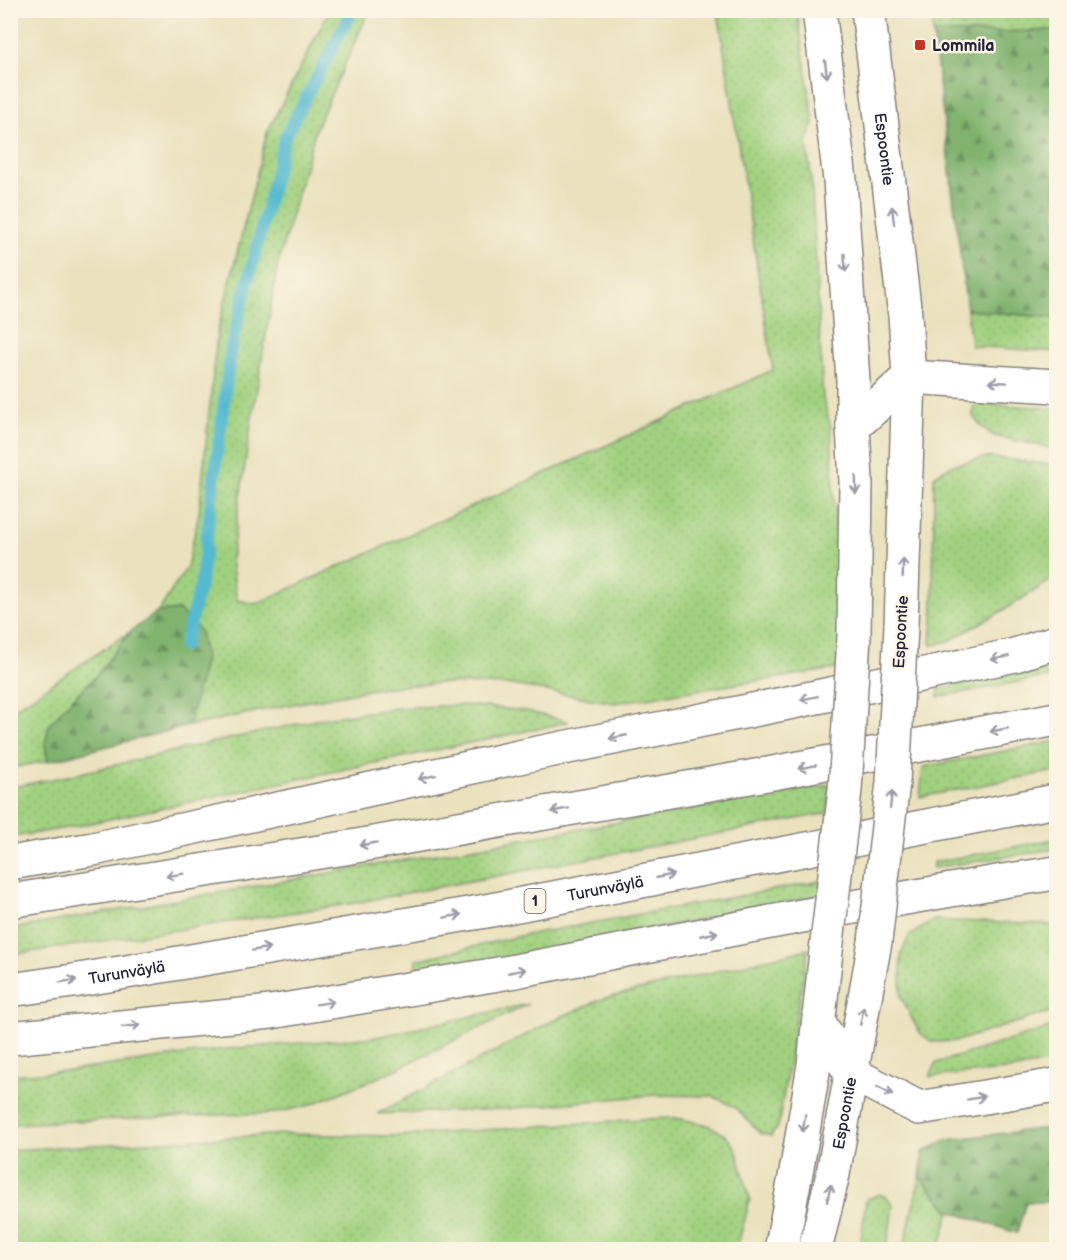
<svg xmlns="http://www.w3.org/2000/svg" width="1067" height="1260" font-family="'Balsamiq Sans',sans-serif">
<defs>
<pattern id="grass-dots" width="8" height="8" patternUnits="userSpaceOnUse" patternTransform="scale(1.5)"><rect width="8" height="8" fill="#a1d17f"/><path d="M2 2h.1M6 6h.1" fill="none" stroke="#8ab36f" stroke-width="1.8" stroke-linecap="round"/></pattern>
<pattern id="forest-firs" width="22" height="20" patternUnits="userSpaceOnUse" patternTransform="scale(1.5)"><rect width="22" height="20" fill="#80b36e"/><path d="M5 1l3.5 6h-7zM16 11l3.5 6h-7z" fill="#68915c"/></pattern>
</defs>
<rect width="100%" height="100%" fill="#fcf5e5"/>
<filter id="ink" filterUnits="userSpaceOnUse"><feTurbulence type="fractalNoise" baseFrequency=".0167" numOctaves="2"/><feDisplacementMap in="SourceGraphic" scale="12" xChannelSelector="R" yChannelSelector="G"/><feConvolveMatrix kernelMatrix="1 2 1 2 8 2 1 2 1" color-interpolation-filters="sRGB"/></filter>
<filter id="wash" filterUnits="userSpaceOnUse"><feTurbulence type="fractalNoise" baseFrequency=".008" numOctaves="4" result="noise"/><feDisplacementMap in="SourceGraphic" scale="24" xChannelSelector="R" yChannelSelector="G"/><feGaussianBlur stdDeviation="1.35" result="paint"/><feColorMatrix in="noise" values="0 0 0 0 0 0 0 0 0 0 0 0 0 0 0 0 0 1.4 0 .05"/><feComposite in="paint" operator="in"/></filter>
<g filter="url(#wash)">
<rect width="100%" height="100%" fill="#eae1bd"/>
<!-- grass -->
<g fill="url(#grass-dots)" stroke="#627a5d" stroke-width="1.5">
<path d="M 329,11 L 369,11 L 316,128 L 278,264 L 251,424 L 231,560 L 237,600 L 256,604 L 773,370 L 718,11 L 797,11 L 814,124 L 807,142 L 812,188 L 823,399 L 831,427 L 834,498 L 844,639 L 842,668 L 614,703 L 513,685 L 440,683 L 378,688 L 283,706 L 189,726 L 196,692 L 158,612 L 187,567 L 199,513 L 217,334 L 267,133 Z"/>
<path d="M 932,11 L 1056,11 L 1056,30 L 971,33 L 933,33 Z"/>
<path d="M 967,310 L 1056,318 L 1056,352 L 971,346 Z"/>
<path d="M 980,404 L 1056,408 L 1056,449 L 994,436 L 981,426 L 973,416 L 973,407 Z"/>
<path d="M 987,457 L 1056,465 L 1056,577 L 1012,605 L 951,640 L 931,646 L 933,619 L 934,476 L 952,465 Z"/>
<path d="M 131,631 L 96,676 L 65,706 L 45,744 L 48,761 L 11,768 L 11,711 Z"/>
<path d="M 1056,663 L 1056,675 L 938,697 L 939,689 Z"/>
<path d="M 464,705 L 526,711 L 569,722 L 67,828 L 11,837 L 11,787 L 68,776 L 205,744 L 325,718 L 396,708 Z"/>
<path d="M 1056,741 L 1056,771 L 920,797 L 923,767 Z"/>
<path d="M 830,785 L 828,813 L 349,904 L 11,955 L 11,929 Z"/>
<path d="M 1056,839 L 1056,849 L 933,868 L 933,862 Z"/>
<path d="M 822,881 L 820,895 L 519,957 L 426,970 L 417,967 L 416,960 L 520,936 Z"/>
<path d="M 934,920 L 1056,925 L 1056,1010 L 957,1041 L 932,1042 L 921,1034 L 912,1019 L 901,996 L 901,955 L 909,936 Z"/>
<path d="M 808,949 L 778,1127 L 771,1136 L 760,1133 L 736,1108 L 713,1096 L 655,1095 L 504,1109 L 377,1114 L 556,1019 L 602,999 Z"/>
<path d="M 528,1004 L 387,1074 L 307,1106 L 275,1113 L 143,1118 L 11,1124 L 11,1075 L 69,1071 L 226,1049 L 376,1037 Z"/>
<path d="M 1056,1026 L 1056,1061 L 1016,1069 L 930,1077 L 936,1063 Z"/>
<path d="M 676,1118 L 708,1125 L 724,1134 L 736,1148 L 750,1199 L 737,1249 L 11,1249 L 11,1150 L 284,1134 L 398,1136 L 640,1119 Z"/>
<path d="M 920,1177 L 950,1211 L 939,1249 L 903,1250 Z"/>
<path d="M 879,1194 L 888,1198 L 893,1206 L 889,1234 L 886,1249 L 860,1249 L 866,1200 Z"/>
</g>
<!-- forest -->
<g fill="url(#forest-firs)" stroke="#516a54" stroke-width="1.5">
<path d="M 1056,30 L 1056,318 L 967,310 L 933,33 L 971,33 Z"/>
<path d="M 179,610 L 200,631 L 205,658 L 189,726 L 48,761 L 45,744 L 49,725 L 65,706 L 96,676 L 131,631 L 158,612 Z"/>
<path d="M 1056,1127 L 1056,1202 L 1026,1202 L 1017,1233 L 950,1211 L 920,1177 L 923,1152 L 946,1140 Z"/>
</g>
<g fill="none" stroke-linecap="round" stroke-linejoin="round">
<!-- stream -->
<path stroke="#53bad1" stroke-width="12" d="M 184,646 L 201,582 L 231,348 L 285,137 L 353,10"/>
</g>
</g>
<g filter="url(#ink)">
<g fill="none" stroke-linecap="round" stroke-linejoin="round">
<!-- primary casing -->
<g stroke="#86827c" stroke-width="36">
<g id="primary">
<path d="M 819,10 L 840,180 L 853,381 L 853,427 L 856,481 L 854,636"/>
<path id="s1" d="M 868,10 L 905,315 L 909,377 L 901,626"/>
<path d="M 781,1250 L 797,1167 L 814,1065 L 826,951"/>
<path id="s2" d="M 815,1250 L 833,1174 L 875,942"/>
</g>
</g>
<!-- highway casing -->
<g stroke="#86827c" stroke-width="36">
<g id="highway">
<path d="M 853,427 L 909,377 L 1056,386"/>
<path d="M 10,863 L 93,849 L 533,754 L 788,703 L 1015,655 L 1056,642"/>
<path d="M 10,901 L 345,848 L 773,773 L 1056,719"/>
<path id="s3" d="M 10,990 L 73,981 L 486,911 L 1056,801"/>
<path d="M 819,1023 L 851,1073 L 919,1108 L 1056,1085"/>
<path d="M 10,1038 L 271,1012 L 510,972 L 802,916 L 1003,881 L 1056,873"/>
</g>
</g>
<!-- primary -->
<use href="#primary" stroke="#fff" stroke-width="33"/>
<!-- highway -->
<use href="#highway" stroke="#fff" stroke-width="33"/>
<!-- primary-bridge casing -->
<g stroke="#86827c" stroke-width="36" stroke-linecap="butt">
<g id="primary-bridge">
<path d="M 875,942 L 893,782 L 901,626"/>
<path d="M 826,951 L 845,790 L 854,636"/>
</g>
</g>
<!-- primary-bridge -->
<use href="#primary-bridge" stroke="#fff" stroke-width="33"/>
</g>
<!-- one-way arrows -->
<defs><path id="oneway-shaft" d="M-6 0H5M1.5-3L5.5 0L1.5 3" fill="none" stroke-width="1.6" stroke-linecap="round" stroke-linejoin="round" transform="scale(1.5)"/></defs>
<g stroke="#9c9ca7">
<use href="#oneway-shaft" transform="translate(826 69) rotate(83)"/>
<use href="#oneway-shaft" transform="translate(893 215) rotate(-97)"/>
<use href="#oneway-shaft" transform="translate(845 263) rotate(86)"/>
<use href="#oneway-shaft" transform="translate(998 382) rotate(-176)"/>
<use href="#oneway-shaft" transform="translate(856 485) rotate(89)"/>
<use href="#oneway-shaft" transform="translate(903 568) rotate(-88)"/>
<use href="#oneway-shaft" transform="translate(1000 658) rotate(168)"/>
<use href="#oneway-shaft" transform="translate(809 698) rotate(168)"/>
<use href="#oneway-shaft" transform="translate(999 730) rotate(169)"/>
<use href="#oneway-shaft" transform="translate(618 737) rotate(169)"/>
<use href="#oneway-shaft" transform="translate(807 767) rotate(169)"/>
<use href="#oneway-shaft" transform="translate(427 777) rotate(168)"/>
<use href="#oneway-shaft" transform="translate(891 800) rotate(-84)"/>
<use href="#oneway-shaft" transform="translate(560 810) rotate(170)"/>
<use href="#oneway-shaft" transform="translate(368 844) rotate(170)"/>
<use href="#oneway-shaft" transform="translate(175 875) rotate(171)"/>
<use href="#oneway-shaft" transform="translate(665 876) rotate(-11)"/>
<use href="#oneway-shaft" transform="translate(453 916) rotate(-10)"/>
<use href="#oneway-shaft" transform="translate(709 934) rotate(-11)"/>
<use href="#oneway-shaft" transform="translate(261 949) rotate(-10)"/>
<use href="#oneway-shaft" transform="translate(517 971) rotate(-11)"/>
<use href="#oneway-shaft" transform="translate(68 981) rotate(-9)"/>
<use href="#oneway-shaft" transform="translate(325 1003) rotate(-9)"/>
<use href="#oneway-shaft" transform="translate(862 1016) rotate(-79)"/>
<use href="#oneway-shaft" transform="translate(131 1026) rotate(-6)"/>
<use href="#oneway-shaft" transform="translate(885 1091) rotate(27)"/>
<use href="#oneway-shaft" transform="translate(976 1098) rotate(-10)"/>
<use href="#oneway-shaft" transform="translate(804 1123) rotate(99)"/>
<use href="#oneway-shaft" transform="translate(829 1193) rotate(-77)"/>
</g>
</g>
<!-- markers -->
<rect fill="#c8321e" stroke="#fcf5e5" stroke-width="2" x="914" y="39" width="12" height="12" rx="3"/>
<g text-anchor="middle" stroke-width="5" stroke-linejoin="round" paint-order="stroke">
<!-- shield labels -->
<rect fill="#fcf5e5" stroke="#63616e" stroke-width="1.5" x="524.5" y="889" width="21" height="24" rx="4.5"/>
<g font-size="15" font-weight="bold" fill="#22223b">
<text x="535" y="906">1</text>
</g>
<!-- poi labels -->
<g font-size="16" font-weight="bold" fill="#22223b" stroke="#fcf5e5" text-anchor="start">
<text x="932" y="51">Lommila</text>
</g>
<!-- street labels -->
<g font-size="16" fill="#22223b" stroke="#fcf5e5">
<text dy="6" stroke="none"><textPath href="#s1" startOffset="140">Espoontie</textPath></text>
<text transform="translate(900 632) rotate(-87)" y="6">Espoontie</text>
<text dy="6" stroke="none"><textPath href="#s3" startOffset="604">Turunväylä</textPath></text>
<text dy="6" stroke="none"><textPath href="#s3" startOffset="118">Turunväylä</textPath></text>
<text dy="6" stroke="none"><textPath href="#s2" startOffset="140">Espoontie</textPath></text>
</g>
</g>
<!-- margin -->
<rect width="1067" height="1260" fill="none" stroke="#fcf5e5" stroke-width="36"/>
</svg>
